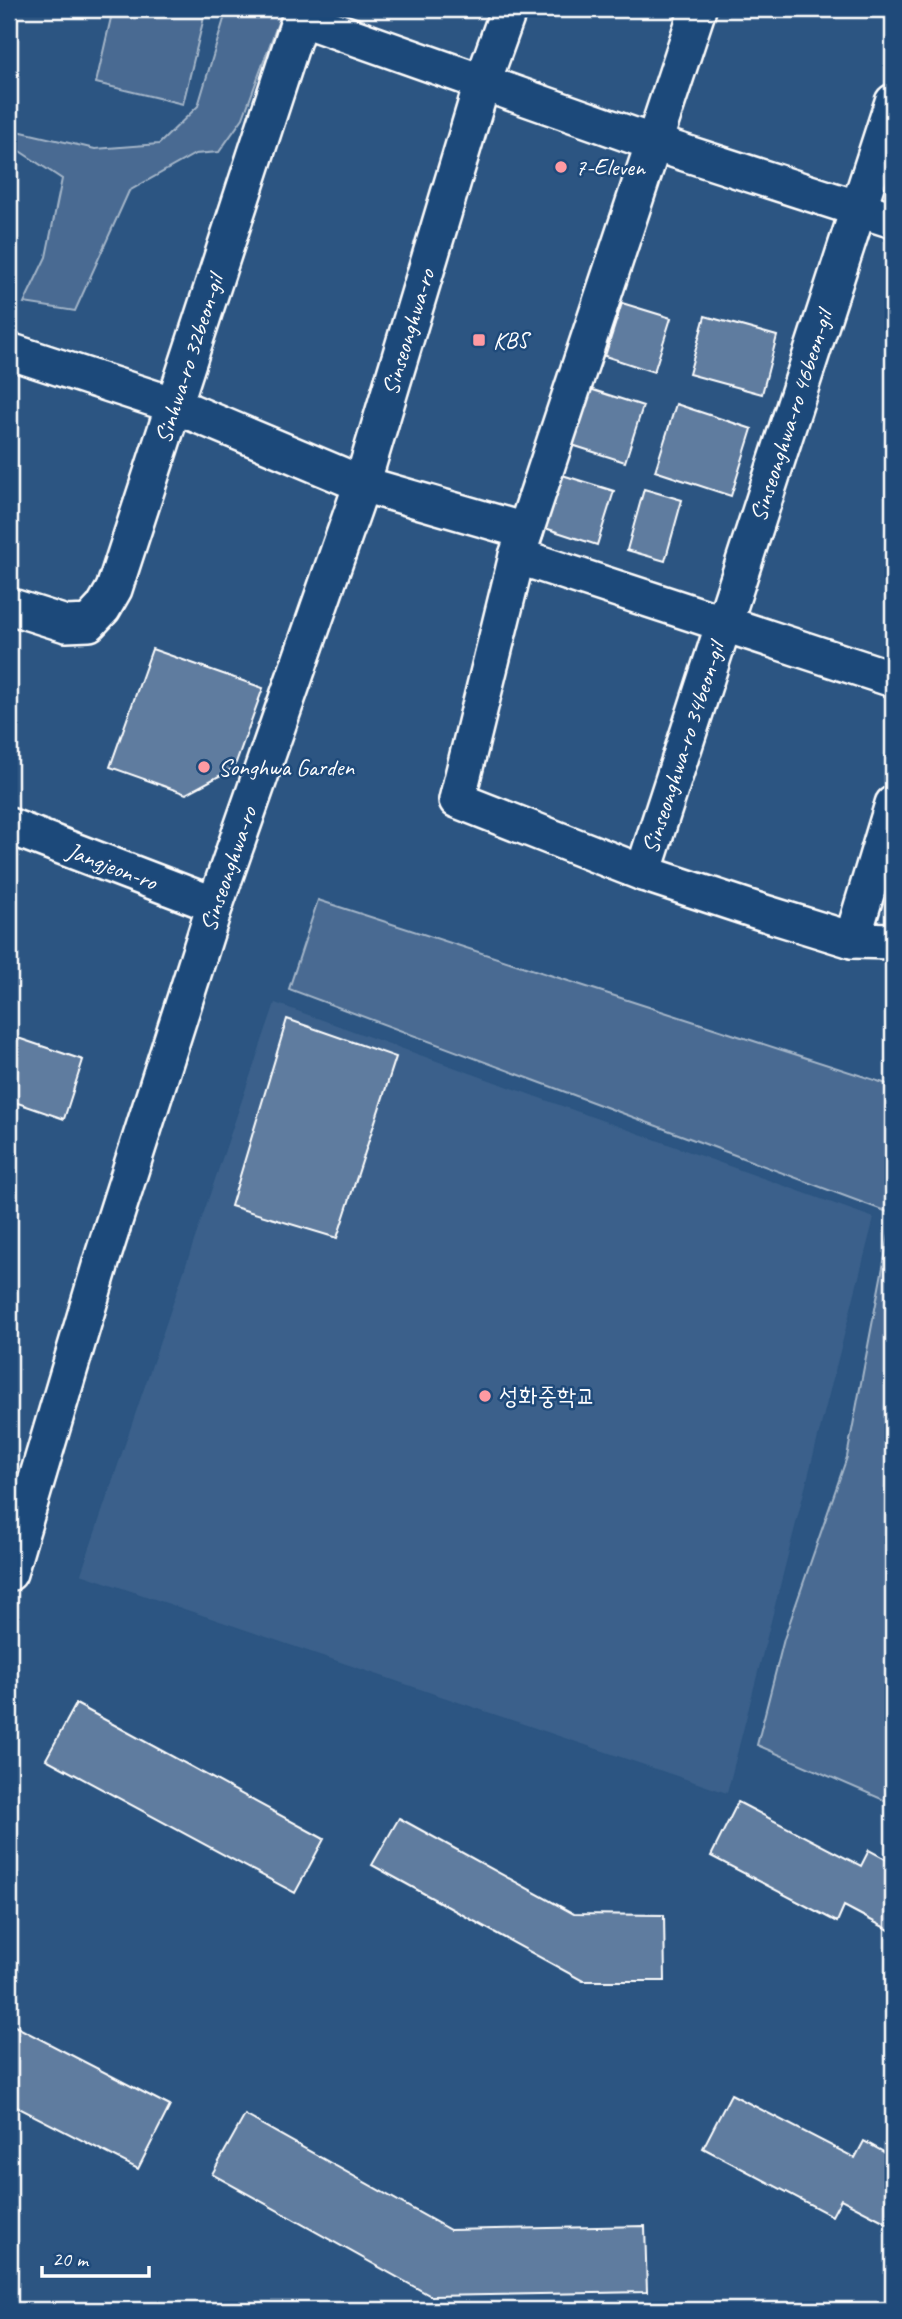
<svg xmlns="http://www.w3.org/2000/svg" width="902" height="2319" font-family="Caveat,'Poor Story',sans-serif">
<rect width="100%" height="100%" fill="#2c5582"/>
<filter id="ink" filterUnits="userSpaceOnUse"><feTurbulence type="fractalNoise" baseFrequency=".0143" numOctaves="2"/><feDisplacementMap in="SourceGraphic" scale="14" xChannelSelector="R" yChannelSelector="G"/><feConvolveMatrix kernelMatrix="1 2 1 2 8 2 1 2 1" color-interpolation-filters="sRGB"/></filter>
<g filter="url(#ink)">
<!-- built -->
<path fill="#3b618b" d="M 275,1003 L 874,1218 L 727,1793 L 81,1574 Z"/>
<!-- green -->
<g fill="#486b92" stroke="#a4b5c8" stroke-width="2">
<path d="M 113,9 L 206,9 L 183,104 L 96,83 Z"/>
<path d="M 227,9 L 283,9 L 243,118 L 219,152 L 195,154 L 129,191 L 75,311 L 24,303 L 46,257 L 62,179 L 9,144 L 9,129 L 95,149 L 159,144 L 198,106 Z"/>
<path d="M 318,900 L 893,1086 L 893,1804 L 757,1745 L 784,1639 L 847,1457 L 893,1214 L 289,989 Z"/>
</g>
<!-- building -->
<g fill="#5e7c9f" stroke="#fff" stroke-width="2">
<path d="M 622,303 L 671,318 L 654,372 L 605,356 Z"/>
<path d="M 705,316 L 777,336 L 762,394 L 689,374 Z"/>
<path d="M 590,389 L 643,406 L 625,462 L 572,445 Z"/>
<path d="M 676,404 L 752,429 L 731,496 L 655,471 Z"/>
<path d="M 559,474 L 614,491 L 597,545 L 542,527 Z"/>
<path d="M 644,489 L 682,500 L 665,561 L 627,550 Z"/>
<path d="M 152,649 L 263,688 L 234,768 L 186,794 L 110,767 Z"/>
<path d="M 287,1019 L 396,1057 L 337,1238 L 231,1206 Z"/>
<path d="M 9,1035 L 83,1060 L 64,1119 L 9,1100 Z"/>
<path d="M 76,1704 L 324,1839 L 295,1893 L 46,1759 Z"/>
<path d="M 738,1802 L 861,1866 L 869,1850 L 893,1863 L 893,1932 L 844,1906 L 837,1922 L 711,1856 Z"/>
<path d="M 399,1818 L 574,1914 L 664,1915 L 665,1981 L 583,1981 L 372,1865 Z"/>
<path d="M 9,2023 L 170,2106 L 138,2169 L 9,2103 Z"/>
<path d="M 731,2094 L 855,2158 L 864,2141 L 893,2157 L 893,2226 L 841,2199 L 832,2216 L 703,2148 Z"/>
<path d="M 245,2115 L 450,2230 L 645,2226 L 647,2292 L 431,2296 L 212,2174 Z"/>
</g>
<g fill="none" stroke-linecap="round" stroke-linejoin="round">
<!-- minor casing -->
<g stroke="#fff" stroke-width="40">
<g id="minor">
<path d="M 698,9 L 517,556 L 457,800 L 643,873 L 755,910 L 852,940 L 893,941"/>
<path d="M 300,18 L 654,143 L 893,220"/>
<path d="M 9,351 L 174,405 L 362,484 L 525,531"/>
<path d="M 517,556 L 893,679"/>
<path d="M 9,606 L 66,624 L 89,623 L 103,608 L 114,589 L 303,9"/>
<path d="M 9,826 L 215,905"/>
<path d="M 643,873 L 893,102"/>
<path d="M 852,940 L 893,804"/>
<path d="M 9,1573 L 103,1256 L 215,905 L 362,484 L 482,84 L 509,9"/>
</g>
</g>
<!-- minor -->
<use href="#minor" stroke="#1f4a7a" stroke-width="35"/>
</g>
</g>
<!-- markers -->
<g fill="#ff9aa2" stroke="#1f4a7a" stroke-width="2.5">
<circle cx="561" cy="167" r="7"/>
<rect x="472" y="333" width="14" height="14" rx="3.5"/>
<circle cx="204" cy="767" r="7"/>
<circle cx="485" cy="1396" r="7"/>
</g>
<g text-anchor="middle" stroke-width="5" stroke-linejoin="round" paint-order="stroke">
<!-- poi labels -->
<g font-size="24" fill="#fff" stroke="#1f4a7a" text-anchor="start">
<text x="575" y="175">7-Eleven</text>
<text x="493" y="348">KBS</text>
<text x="218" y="775">Songhwa Garden</text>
<text x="499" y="1404">성화중학교</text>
</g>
<!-- street labels -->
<g font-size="24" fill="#fff" stroke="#1f4a7a">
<text transform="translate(408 332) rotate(-73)" y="8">Sinseonghwa-ro</text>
<text transform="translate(189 359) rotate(-72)" y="8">Sinhwa-ro 32beon-gil</text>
<text transform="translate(791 416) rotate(-72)" y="8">Sinseonghwa-ro 46beon-gil</text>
<text transform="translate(683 748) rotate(-72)" y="8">Sinseonghwa-ro 34beon-gil</text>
<text transform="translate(112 866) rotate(21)" y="8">Jangjeon-ro</text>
<text transform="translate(228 869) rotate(-71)" y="8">Sinseonghwa-ro</text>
</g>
</g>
<!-- margin -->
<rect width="902" height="2319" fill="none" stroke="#1f4a7a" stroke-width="35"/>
<rect x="18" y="18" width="867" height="2284" fill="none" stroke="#fff" stroke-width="2.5" filter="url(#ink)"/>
<!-- scale -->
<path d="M42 2266v10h107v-10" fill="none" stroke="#ffffff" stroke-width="3.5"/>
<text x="52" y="2266" font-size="21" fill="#ffffff" stroke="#1f4a7a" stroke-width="5" paint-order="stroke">20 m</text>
</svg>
